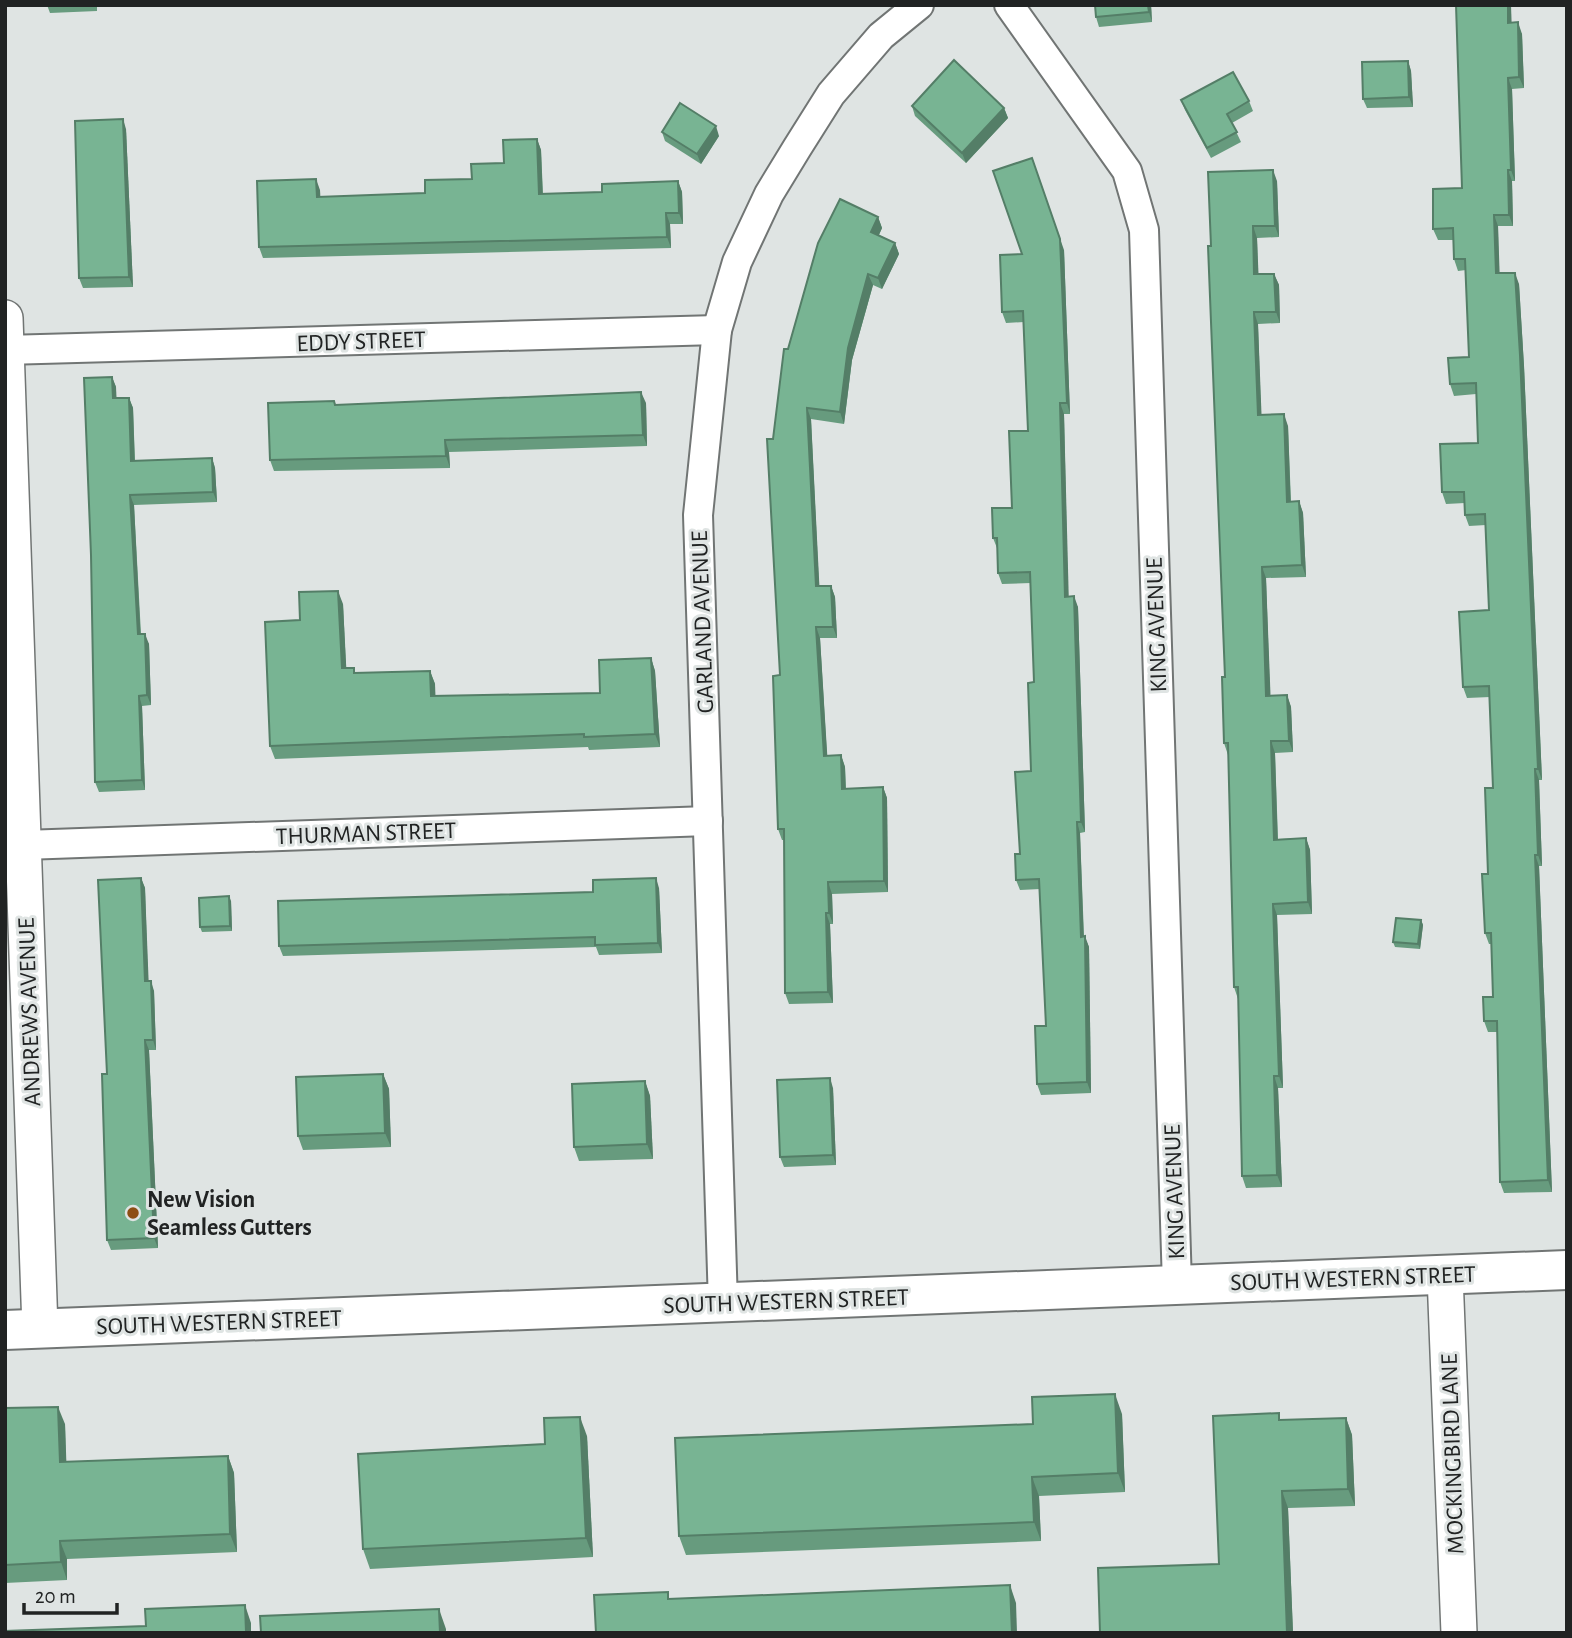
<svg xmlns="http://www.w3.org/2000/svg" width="1572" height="1638" font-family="'Alegreya Sans',sans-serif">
<rect width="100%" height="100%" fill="#dfe4e3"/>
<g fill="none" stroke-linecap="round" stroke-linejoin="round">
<!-- minor casing -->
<g stroke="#717574" stroke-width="32">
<g id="minor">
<path d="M 1009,5 L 1127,171 L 1144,230 L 1177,1285"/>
<path d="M 5,350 L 717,330"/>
<path d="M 24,845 L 708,821"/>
<path d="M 723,1304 L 698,515 L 717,330 L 737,262 L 769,194 L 797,148 L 831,94 L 881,36 L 919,5"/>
</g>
</g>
<!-- tertiary casing -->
<g stroke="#717574" stroke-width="38">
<g id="tertiary">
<path d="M 5,318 L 40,1329"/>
<path d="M 1445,1275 L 1459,1633"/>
</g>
</g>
<!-- secondary casing -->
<g stroke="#717574" stroke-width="42">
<path id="secondary" d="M 5,1330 L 1567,1270"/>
</g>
<!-- minor -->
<use href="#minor" stroke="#fff" stroke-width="28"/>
<!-- tertiary -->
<use href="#tertiary" stroke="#fff" stroke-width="35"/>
<!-- secondary -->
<use href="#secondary" stroke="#fff" stroke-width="38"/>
</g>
<!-- wall -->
<g fill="#679b7e">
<path d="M 47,5 L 97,5 L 97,11 L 50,13 Z"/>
<path d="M 1095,5 L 1151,5 L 1152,22 L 1099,27 L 1096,17 Z"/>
<path d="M 1512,23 L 1522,34 L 1524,88 L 1512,89 L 1515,181 L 1512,181 L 1513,226 L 1498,226 L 1499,273 L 1519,284 L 1524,366 L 1542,780 L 1539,780 L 1542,866 L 1539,866 L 1552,1192 L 1504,1193 L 1500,1182 L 1498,1032 L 1488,1032 L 1484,1021 L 1493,997 L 1492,944 L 1489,944 L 1485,933 L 1493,788 L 1490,697 L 1467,698 L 1463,687 L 1489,610 L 1486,525 L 1469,526 L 1465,515 L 1465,503 L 1446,504 L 1442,492 L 1478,443 L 1476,394 L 1454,396 L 1450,384 L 1469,357 L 1466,270 L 1458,271 L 1454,259 L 1453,240 L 1438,240 L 1433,229 L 1462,188 Z"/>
<path d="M 1408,61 L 1411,71 L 1413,107 L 1367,108 L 1363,99 Z"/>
<path d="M 1181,100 L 1249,101 L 1253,111 L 1232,123 L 1241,142 L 1211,158 L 1185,110 Z"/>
<path d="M 912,106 L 1004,108 L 1008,118 L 966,163 L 915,116 Z"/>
<path d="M 126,129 L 133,287 L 83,288 L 79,278 Z"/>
<path d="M 662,132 L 719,136 L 701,164 L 665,141 Z"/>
<path d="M 537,139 L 541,150 L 543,194 L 602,192 L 678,181 L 682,192 L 683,224 L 670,224 L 671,248 L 263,258 L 259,247 L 320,190 L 320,197 L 425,193 L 472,179 L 504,163 Z"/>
<path d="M 1277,181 L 1279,237 L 1257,238 L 1258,274 L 1274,274 L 1279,285 L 1280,323 L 1258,324 L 1261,415 L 1288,426 L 1291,502 L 1299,501 L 1303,513 L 1306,577 L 1266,578 L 1270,696 L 1287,695 L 1291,707 L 1293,752 L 1275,753 L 1278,839 L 1306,838 L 1310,850 L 1312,914 L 1277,915 L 1283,1088 L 1278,1088 L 1282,1187 L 1246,1188 L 1242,1176 L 1238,999 L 1234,987 L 1228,755 L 1224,743 L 1225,677 L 1211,246 Z"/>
<path d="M 878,217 L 882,228 L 879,235 L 895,243 L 899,254 L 882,289 L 873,285 L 852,360 L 844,424 L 811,419 L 819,586 L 831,586 L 835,597 L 837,638 L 820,638 L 827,756 L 841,755 L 845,767 L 846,789 L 883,787 L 887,798 L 888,892 L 832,894 L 833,924 L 830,924 L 833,1003 L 789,1004 L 785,993 L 785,840 L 782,840 L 778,829 L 780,675 L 773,439 L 788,349 Z"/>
<path d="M 1064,250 L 1070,414 L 1064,414 L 1068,596 L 1078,607 L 1085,832 L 1080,833 L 1084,936 L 1089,947 L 1091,1093 L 1041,1095 L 1037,1084 L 1046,1026 L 1040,889 L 1020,890 L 1016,880 L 1031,771 L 1034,682 L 1031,583 L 1002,584 L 998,573 L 997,548 L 993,538 L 1012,508 L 1028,431 L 1024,322 L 1006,323 L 1002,312 L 1022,254 Z"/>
<path d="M 112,377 L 116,387 L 116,398 L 129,398 L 133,408 L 135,461 L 212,458 L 215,468 L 217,502 L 134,505 L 141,634 L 149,644 L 151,705 L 142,706 L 145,790 L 99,792 L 95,782 Z"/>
<path d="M 334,401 L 336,405 L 646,403 L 647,446 L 449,452 L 450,468 L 274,471 L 270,460 Z"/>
<path d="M 343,604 L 346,668 L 356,673 L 430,671 L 435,684 L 435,696 L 600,693 L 651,658 L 655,671 L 660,747 L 589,750 L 588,747 L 275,759 L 270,746 L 300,620 Z"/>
<path d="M 141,878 L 145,888 L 148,981 L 154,991 L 156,1050 L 149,1050 L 158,1248 L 111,1250 L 107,1240 L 107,1074 Z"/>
<path d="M 659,888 L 662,953 L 599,955 L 596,947 L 283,956 L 279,946 L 593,892 Z"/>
<path d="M 231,901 L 232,931 L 202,932 L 200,927 Z"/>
<path d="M 1421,920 L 1423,925 L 1420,949 L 1395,947 L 1393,942 Z"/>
<path d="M 383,1074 L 389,1089 L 391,1147 L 303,1150 L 298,1136 Z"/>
<path d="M 645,1081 L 650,1096 L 653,1159 L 579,1161 L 574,1147 Z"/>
<path d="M 833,1088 L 836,1165 L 784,1167 L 780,1157 Z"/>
<path d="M 5,1408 L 65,1424 L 66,1462 L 228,1456 L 234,1473 L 237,1552 L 67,1559 L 67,1580 L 5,1583 Z"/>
<path d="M 1122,1414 L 1125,1492 L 1039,1496 L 1041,1541 L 686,1555 L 679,1536 L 1033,1424 Z"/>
<path d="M 1346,1418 L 1352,1435 L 1355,1506 L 1288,1508 L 1293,1633 L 1100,1633 L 1219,1564 L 1282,1420 Z"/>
<path d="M 587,1436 L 593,1557 L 370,1569 L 363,1549 L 545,1444 Z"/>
</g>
<!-- shaded-wall -->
<g fill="#547e67">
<path d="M 1148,5 L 1151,5 L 1152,22 L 1149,12 Z"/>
<path d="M 1508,5 L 1511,5 L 1512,34 L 1508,23 Z"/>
<path d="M 1518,22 L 1522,34 L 1524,88 L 1519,77 Z"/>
<path d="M 1408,61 L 1411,71 L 1413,107 L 1409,97 Z"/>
<path d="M 1508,78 L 1512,89 L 1515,181 L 1511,170 Z"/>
<path d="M 1004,108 L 1008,118 L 966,163 L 962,153 Z"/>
<path d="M 123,119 L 126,129 L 133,287 L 129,277 Z"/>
<path d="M 716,126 L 719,136 L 701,164 L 697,154 Z"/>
<path d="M 537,139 L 541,150 L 543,205 L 539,194 Z"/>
<path d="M 1032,158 L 1064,250 L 1070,414 L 1067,403 Z"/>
<path d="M 1273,170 L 1277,181 L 1279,237 L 1275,226 Z"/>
<path d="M 1508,170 L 1512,181 L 1513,226 L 1509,215 Z"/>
<path d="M 316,179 L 320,190 L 321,208 L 317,197 Z"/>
<path d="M 678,181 L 682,192 L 683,224 L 679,213 Z"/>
<path d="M 666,213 L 670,224 L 671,248 L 667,237 Z"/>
<path d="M 1494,215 L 1498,226 L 1500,284 L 1496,273 Z"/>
<path d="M 878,217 L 882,228 L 875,243 L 871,232 Z"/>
<path d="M 1253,226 L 1257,238 L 1259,286 L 1254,274 Z"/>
<path d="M 895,243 L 899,254 L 882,289 L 878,278 Z"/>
<path d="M 1515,273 L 1519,284 L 1524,366 L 1542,780 L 1538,769 Z"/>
<path d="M 868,274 L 873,285 L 852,360 L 844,424 L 840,412 L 848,348 Z"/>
<path d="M 1274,274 L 1279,285 L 1280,323 L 1276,312 Z"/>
<path d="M 1254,312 L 1258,324 L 1262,427 L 1258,415 Z"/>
<path d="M 112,377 L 116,387 L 117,408 L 113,398 Z"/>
<path d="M 641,392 L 646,403 L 647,446 L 643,435 Z"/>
<path d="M 129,398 L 133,408 L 135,471 L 131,461 Z"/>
<path d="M 1060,403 L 1064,414 L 1069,607 L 1065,597 Z"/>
<path d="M 807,408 L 811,419 L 820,598 L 816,586 Z"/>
<path d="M 1284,414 L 1288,426 L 1291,513 L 1287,502 Z"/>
<path d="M 445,440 L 449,452 L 450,468 L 446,456 Z"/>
<path d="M 212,458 L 215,468 L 217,502 L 213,492 Z"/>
<path d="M 130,495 L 134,505 L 141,644 L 138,634 Z"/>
<path d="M 1299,501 L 1303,513 L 1306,577 L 1302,565 Z"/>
<path d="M 1262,567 L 1266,578 L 1271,708 L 1266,696 Z"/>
<path d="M 831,586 L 835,597 L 837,638 L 833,627 Z"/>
<path d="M 338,591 L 343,604 L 347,682 L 342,668 Z"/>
<path d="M 1074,596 L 1078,607 L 1085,832 L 1081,822 Z"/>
<path d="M 816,627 L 820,638 L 828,767 L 824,756 Z"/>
<path d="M 145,634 L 149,644 L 151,705 L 147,695 Z"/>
<path d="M 651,658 L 655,671 L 660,747 L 655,734 Z"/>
<path d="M 430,671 L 435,684 L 436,709 L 431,696 Z"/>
<path d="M 1287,695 L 1291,707 L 1293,752 L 1289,741 Z"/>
<path d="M 139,696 L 142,706 L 145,790 L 142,780 Z"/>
<path d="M 1271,741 L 1275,753 L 1278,851 L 1274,840 Z"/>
<path d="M 841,755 L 845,767 L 846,800 L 842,789 Z"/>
<path d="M 1535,769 L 1539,780 L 1542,866 L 1538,855 Z"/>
<path d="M 883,787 L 887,798 L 888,892 L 884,881 Z"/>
<path d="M 1077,822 L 1080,833 L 1084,947 L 1081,937 Z"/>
<path d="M 1306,838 L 1310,850 L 1312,914 L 1308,902 Z"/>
<path d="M 1535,855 L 1539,866 L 1552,1192 L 1548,1180 Z"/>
<path d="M 141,878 L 145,888 L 149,991 L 145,981 Z"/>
<path d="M 656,878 L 659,888 L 662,953 L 658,943 Z"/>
<path d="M 828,882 L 832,894 L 833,924 L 829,913 Z"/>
<path d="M 229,896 L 231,901 L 232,931 L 230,926 Z"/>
<path d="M 1273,904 L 1277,915 L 1283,1088 L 1279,1076 Z"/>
<path d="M 826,913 L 830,924 L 833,1003 L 828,992 Z"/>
<path d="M 1421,920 L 1423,925 L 1420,949 L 1418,944 Z"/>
<path d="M 1085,936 L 1089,947 L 1091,1093 L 1087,1082 Z"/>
<path d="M 151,981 L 154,991 L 156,1050 L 153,1040 Z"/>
<path d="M 145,1040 L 149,1050 L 158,1248 L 154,1238 Z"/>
<path d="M 383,1074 L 389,1089 L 391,1147 L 385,1133 Z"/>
<path d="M 1274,1076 L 1278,1088 L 1282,1187 L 1277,1175 Z"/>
<path d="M 830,1078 L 833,1088 L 836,1165 L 833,1155 Z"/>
<path d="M 645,1081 L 650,1096 L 653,1159 L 647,1144 Z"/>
<path d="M 1115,1394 L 1122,1414 L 1125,1492 L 1118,1473 Z"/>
<path d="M 58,1407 L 65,1424 L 67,1480 L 60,1462 Z"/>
<path d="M 580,1417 L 587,1436 L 593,1557 L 586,1538 Z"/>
<path d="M 1346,1418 L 1352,1435 L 1355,1506 L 1348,1489 Z"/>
<path d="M 228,1456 L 234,1473 L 237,1552 L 230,1534 Z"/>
<path d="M 1032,1477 L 1039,1496 L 1041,1541 L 1034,1522 Z"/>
<path d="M 1282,1491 L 1288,1508 L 1293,1633 L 1287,1633 Z"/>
<path d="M 60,1541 L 67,1559 L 67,1580 L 61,1562 Z"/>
<path d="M 1010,1585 L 1016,1603 L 1017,1633 L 1012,1633 Z"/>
<path d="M 245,1605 L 251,1623 L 251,1633 L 246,1633 L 246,1632 Z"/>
<path d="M 439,1609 L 446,1629 L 446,1633 L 440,1633 Z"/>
</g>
<!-- building -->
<g fill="#78b493" stroke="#547e67" stroke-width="2">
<path d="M 1095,5 L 1148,5 L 1149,12 L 1096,17 Z"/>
<path d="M 1456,5 L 1508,5 L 1508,23 L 1518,22 L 1519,77 L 1508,78 L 1511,170 L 1508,170 L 1509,215 L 1494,215 L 1496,273 L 1515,273 L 1520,355 L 1538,769 L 1535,769 L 1538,855 L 1535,855 L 1548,1180 L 1500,1182 L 1497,1021 L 1484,1021 L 1483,997 L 1493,997 L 1491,933 L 1485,933 L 1482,874 L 1488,874 L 1485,788 L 1493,788 L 1489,686 L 1463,687 L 1459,612 L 1489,610 L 1485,514 L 1465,515 L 1464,492 L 1442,492 L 1440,444 L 1478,443 L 1476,383 L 1450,384 L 1448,358 L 1469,357 L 1465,259 L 1454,259 L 1453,228 L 1433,229 L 1433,189 L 1462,188 Z"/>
<path d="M 954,60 L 1004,108 L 962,153 L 912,106 Z"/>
<path d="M 1408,61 L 1409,97 L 1363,99 L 1362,62 Z"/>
<path d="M 1233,72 L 1249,101 L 1227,114 L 1237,132 L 1207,148 L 1181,100 Z"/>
<path d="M 680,103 L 716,126 L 697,154 L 662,132 Z"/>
<path d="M 123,119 L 129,277 L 79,278 L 75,121 Z"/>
<path d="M 537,139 L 539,194 L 602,192 L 602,184 L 678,181 L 679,213 L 666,213 L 667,237 L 259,247 L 257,181 L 316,179 L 317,197 L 425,193 L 425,180 L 472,179 L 471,164 L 504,163 L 503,140 Z"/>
<path d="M 1032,158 L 1060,239 L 1067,403 L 1060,403 L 1065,597 L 1074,596 L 1081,822 L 1077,822 L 1081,937 L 1085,936 L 1087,1082 L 1037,1084 L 1035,1026 L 1046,1026 L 1039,879 L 1016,880 L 1015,854 L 1020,854 L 1015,772 L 1031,771 L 1028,683 L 1034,682 L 1030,572 L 998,573 L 997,538 L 993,538 L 992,508 L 1012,508 L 1009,431 L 1028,431 L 1023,311 L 1002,312 L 1000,255 L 1022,254 L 993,171 Z"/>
<path d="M 1273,170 L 1275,226 L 1253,226 L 1254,274 L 1274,274 L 1276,312 L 1254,312 L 1258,415 L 1284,414 L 1287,502 L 1299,501 L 1302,565 L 1262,567 L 1266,696 L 1287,695 L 1289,741 L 1271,741 L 1274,840 L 1306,838 L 1308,902 L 1273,904 L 1279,1076 L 1274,1076 L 1277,1175 L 1242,1176 L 1238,987 L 1234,987 L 1228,743 L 1224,743 L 1222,677 L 1225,677 L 1208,246 L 1211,246 L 1208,172 Z"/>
<path d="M 840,199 L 878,217 L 871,232 L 895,243 L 878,278 L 868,274 L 848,348 L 840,412 L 807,408 L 816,586 L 831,586 L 833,627 L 816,627 L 824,756 L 841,755 L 842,789 L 883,787 L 884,881 L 828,882 L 829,913 L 826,913 L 828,992 L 785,993 L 784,829 L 778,829 L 773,676 L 780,675 L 767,439 L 773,439 L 784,349 L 788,349 L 818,243 Z"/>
<path d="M 112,377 L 113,398 L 129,398 L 131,461 L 212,458 L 213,492 L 130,495 L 138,634 L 145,634 L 147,695 L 139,696 L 142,780 L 95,782 L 91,555 L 84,378 Z"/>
<path d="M 641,392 L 643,435 L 445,440 L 446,456 L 270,460 L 268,403 L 334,401 L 335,405 Z"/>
<path d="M 338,591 L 342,668 L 354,668 L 354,673 L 430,671 L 431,696 L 600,693 L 599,660 L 651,658 L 655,734 L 584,737 L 584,734 L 270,746 L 265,622 L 300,620 L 299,592 Z"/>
<path d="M 141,878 L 145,981 L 151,981 L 153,1040 L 145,1040 L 154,1238 L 107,1240 L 102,1074 L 107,1074 L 98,880 Z"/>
<path d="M 656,878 L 658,943 L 595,945 L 595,937 L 279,946 L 278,901 L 593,892 L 593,880 Z"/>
<path d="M 229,896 L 230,926 L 200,927 L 199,898 Z"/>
<path d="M 1396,918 L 1421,920 L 1418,944 L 1393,942 Z"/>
<path d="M 383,1074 L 385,1133 L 298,1136 L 296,1077 Z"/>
<path d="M 830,1078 L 833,1155 L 780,1157 L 777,1080 Z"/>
<path d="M 645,1081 L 647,1144 L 574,1147 L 572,1084 Z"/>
<path d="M 1115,1394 L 1118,1473 L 1032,1477 L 1034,1522 L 679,1536 L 675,1438 L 1033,1424 L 1032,1397 Z"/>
<path d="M 58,1407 L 60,1462 L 228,1456 L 230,1534 L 60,1541 L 61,1562 L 5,1565 L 5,1408 Z"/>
<path d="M 1279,1413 L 1279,1420 L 1346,1418 L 1348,1489 L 1282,1491 L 1287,1633 L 1100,1633 L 1098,1568 L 1219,1564 L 1213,1416 Z"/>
<path d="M 580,1417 L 586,1538 L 363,1549 L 358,1454 L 545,1444 L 544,1418 Z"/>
<path d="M 1010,1585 L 1012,1633 L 596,1633 L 594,1595 L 668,1592 L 668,1599 Z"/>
<path d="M 245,1605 L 246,1632 L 5,1633 L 5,1631 L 146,1626 L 145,1609 Z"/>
<path d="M 439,1609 L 440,1633 L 261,1633 L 260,1616 Z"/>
</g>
<!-- markers -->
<circle fill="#8d4e13" stroke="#dfe4e3" stroke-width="2.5" cx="133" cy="1213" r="7"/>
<g text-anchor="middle" stroke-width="6" stroke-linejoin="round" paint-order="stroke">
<!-- street labels -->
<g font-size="24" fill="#212323" stroke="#dfe4e3">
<text transform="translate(361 341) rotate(-2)" y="8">EDDY STREET</text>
<text transform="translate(702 622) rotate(-92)" y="8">GARLAND AVENUE</text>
<text transform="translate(1156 625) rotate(-92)" y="8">KING AVENUE</text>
<text transform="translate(366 833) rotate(-2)" y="8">THURMAN STREET</text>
<text transform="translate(29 1012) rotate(-92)" y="8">ANDREWS AVENUE</text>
<text transform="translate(1174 1192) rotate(-92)" y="8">KING AVENUE</text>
<text transform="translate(1353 1278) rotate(-2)" y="8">SOUTH WESTERN STREET</text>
<text transform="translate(786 1301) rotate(-2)" y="8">SOUTH WESTERN STREET</text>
<text transform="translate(219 1322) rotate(-2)" y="8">SOUTH WESTERN STREET</text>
<text transform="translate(1452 1454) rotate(-92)" y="8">MOCKINGBIRD LANE</text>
</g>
<!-- poi labels -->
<g font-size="24" font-weight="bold" fill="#212323" stroke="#dfe4e3" text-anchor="start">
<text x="147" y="1207">New Vision<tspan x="147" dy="28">Seamless Gutters</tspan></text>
</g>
</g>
<!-- border -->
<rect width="1572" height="1638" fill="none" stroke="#212323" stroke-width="14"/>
<!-- scale -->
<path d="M24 1603v10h93v-10" fill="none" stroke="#212323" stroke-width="3.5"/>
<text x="35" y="1603" font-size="21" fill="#212323" stroke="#dfe4e3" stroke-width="5" paint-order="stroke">20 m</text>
</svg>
